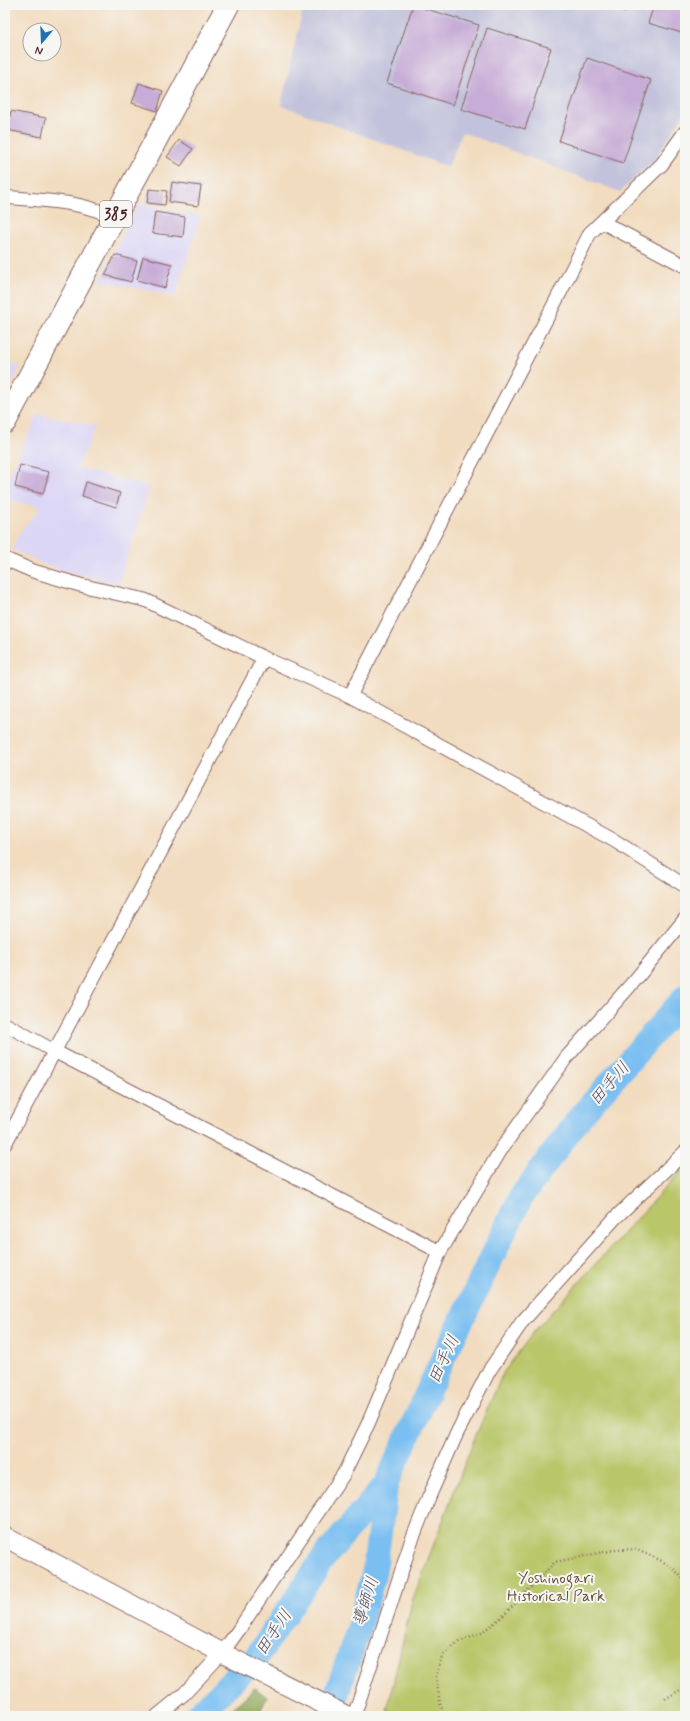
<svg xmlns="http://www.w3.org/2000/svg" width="690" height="1721" font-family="Mynerve,'Klee One',sans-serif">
<rect width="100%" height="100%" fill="#f6f6f2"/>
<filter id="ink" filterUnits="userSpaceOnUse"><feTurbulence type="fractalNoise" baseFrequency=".025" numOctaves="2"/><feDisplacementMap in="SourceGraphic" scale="8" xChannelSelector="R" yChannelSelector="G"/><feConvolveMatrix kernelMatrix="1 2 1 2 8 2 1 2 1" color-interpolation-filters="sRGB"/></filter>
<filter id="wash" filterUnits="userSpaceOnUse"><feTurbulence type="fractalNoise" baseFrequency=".012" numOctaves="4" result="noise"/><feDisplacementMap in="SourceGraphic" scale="16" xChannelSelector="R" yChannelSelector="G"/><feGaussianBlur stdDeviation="0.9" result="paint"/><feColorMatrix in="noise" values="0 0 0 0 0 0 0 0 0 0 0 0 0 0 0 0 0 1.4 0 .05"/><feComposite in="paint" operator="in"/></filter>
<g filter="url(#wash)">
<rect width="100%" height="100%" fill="#f2dcbf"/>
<!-- built -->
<g fill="#dcd6f6">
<path d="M 138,204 L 201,216 L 175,296 L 100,280 Z"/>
<path d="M 5,363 L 21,366 L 5,396 Z"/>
<path d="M 38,414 L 96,426 L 77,468 L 150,487 L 118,584 L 48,566 L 12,549 L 20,532 L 41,507 L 5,499 L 5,484 Z"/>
</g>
<!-- industrial -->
<path fill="#c2c2dc" d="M 304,5 L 685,5 L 685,112 L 656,158 L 620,192 L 462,132 L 448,167 L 281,105 Z"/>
<!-- green -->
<path fill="#b9c669" stroke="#82724a" d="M 685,1166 L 685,1716 L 397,1716 L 387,1711 L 412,1601 L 473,1442 L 503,1373 L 536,1329 Z"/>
<!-- forest -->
<path fill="#92ab5d" stroke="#6e6544" d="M 255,1688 L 267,1697 L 258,1716 L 224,1716 Z"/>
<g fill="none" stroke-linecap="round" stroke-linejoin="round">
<!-- river -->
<g stroke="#7abff1" stroke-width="25">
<path d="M 196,1716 L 255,1659 L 322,1560 L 386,1484 L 439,1367 L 521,1197 L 580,1117 L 685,997"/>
<path d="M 329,1716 L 359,1628 L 374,1573 L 386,1484"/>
</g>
</g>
<g id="blocks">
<!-- building -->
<g fill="#c6acd6">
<path d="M 413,5 L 479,25 L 453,105 L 387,83 Z"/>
<path d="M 603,5 L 627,5 L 625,12 Z"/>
<path d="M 654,5 L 685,5 L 685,34 L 648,23 Z"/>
<path d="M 487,28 L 551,48 L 525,129 L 461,109 Z"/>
<path d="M 587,58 L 651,80 L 623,163 L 559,141 Z"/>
<path d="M 139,83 L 163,91 L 157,111 L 132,103 Z"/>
<path d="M 11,111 L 46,118 L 42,137 L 7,130 Z"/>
<path d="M 179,140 L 193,149 L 181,166 L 167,157 Z"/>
<path d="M 172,182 L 201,186 L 198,206 L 169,202 Z"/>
<path d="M 149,189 L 167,191 L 165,205 L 147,203 Z"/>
<path d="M 155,212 L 185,217 L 183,237 L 152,233 Z"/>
<path d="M 115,255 L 137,261 L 131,282 L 105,275 Z"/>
<path d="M 143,257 L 172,264 L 165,288 L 137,280 Z"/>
<path d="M 20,465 L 49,472 L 43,494 L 15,487 Z"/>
<path d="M 86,482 L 120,493 L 116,507 L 82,496 Z"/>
</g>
</g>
</g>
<g filter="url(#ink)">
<use href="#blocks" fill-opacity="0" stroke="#85615f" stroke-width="1"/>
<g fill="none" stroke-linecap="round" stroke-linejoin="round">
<!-- street casing -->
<g stroke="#85615f" stroke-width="15">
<g id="street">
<path d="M 5,197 C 41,201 82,200 114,218"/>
<path d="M 602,222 L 685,266"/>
<path d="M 5,559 L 33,571 L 80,585 L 145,600 L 264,658 L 350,696 L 615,841 L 685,886"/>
<path d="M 350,696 L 562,289 L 590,233 L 662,164 L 685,132"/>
<path d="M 5,1024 L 54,1051 L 440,1252"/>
<path d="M 5,1144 L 264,658"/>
<path d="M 157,1716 L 184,1694 L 222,1653 L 240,1628 L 343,1475 L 368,1424 L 440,1252 L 502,1148 L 566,1058 L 636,979 L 685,919"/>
<path d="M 354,1716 L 411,1542 L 429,1497 L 457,1433 L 489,1371 L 522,1322 L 615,1218 L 685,1152"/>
</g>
</g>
<!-- secondary casing -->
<g stroke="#85615f" stroke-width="21">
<path id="secondary" d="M 5,1537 L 222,1653 L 347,1716"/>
</g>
<!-- highway casing -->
<g stroke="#85615f" stroke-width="24">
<path id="highway" d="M 5,422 L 228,5"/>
</g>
<!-- path -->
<g stroke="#85615f" stroke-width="2.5" stroke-dasharray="1 3" stroke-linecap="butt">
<path d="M 665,1699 L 685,1687"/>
<path d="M 445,1716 L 440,1704 L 436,1676 L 442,1656 L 458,1642 L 481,1633 L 503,1616 L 555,1562 L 614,1550 L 635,1549 L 662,1561 L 675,1570 L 685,1581"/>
</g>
<!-- street -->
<use href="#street" stroke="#fff" stroke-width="13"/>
<!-- secondary -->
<use href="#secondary" stroke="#fff" stroke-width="19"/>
<!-- highway -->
<use href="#highway" stroke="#fff" stroke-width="22"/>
</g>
</g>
<g text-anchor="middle" stroke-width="4" stroke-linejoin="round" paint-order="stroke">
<!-- shield labels -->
<rect fill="#f6f6f2" stroke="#7e6067" stroke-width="1" x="100" y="201" width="32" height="26" rx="3"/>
<g font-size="15" font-weight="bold" fill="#4a1f2b">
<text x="116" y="219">385</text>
</g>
<!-- park labels -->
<g font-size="16" fill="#6b513e" stroke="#f6f6f2">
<text x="556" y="1583">Yoshinogari<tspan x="556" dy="18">Historical Park</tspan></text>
</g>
<!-- water labels -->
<g font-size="17" font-style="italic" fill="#584f66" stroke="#f6f6f2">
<text transform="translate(609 1083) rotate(-49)" y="6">田手川</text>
<text transform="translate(443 1359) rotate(-65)" y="6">田手川</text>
<text transform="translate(365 1601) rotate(-73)" y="6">導師川</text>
<text transform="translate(273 1632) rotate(-56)" y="6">田手川</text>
</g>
</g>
<!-- margin -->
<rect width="690" height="1721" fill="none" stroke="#f6f6f2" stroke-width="20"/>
<!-- north arrow -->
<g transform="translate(42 42) rotate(199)"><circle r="19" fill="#f6f6f2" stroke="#b1a0a2"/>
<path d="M0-3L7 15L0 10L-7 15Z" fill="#1f6fb2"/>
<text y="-6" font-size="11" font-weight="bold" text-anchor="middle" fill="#4a1f2b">N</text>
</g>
</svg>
